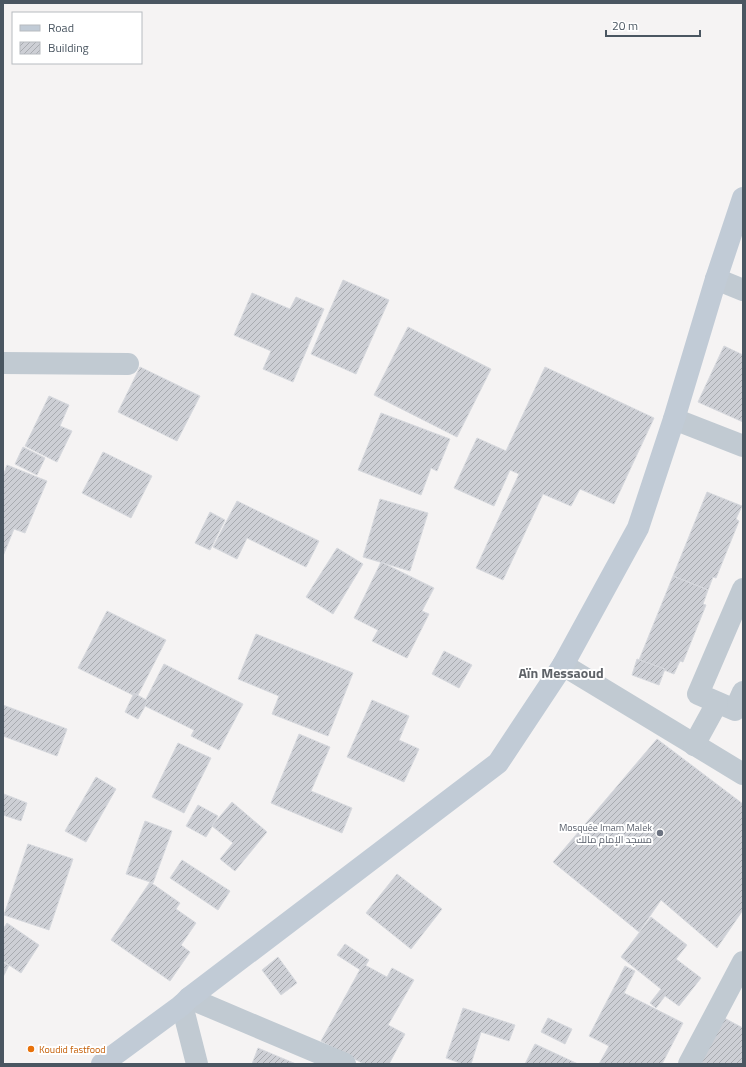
<svg xmlns="http://www.w3.org/2000/svg" width="746" height="1067" font-family="'Titillium Web',Cairo,sans-serif">
<defs>
<pattern id="building-hatch" width="6" height="6" patternUnits="userSpaceOnUse"><rect width="6" height="6" fill="#cdcfd5"/><path d="M-1 1l2-2M0 6l6-6M5 7l2-2" fill="none" stroke="#a8abb0"/></pattern>
</defs>
<rect width="100%" height="100%" fill="#f5f3f3"/>
<!-- building -->
<g fill="url(#building-hatch)" stroke="#d7d9de">
<path d="M 343,280 L 389,300 L 356,374 L 311,354 Z"/>
<path d="M 252,293 L 290,309 L 296,297 L 324,309 L 293,382 L 263,369 L 271,351 L 234,335 Z"/>
<path d="M 408,327 L 491,369 L 457,437 L 374,395 Z"/>
<path d="M 724,346 L 743,355 L 743,422 L 698,402 Z"/>
<path d="M 140,367 L 200,396 L 177,441 L 118,412 Z"/>
<path d="M 545,367 L 654,418 L 614,504 L 580,489 L 571,506 L 543,494 L 503,580 L 476,568 L 519,474 L 510,470 L 494,506 L 454,488 L 477,438 L 506,451 Z"/>
<path d="M 49,396 L 69,405 L 60,426 L 72,431 L 57,462 L 25,446 Z"/>
<path d="M 381,413 L 450,439 L 437,471 L 431,468 L 421,495 L 358,470 Z"/>
<path d="M 23,447 L 45,458 L 37,475 L 15,464 Z"/>
<path d="M 103,452 L 152,476 L 131,518 L 82,493 Z"/>
<path d="M 7,465 L 47,481 L 25,533 L 14,529 L 3,556 L 3,476 Z"/>
<path d="M 707,492 L 742,506 L 736,519 L 739,521 L 716,578 L 713,577 L 708,590 L 673,576 Z"/>
<path d="M 380,499 L 428,513 L 410,571 L 363,557 Z"/>
<path d="M 237,501 L 319,541 L 306,567 L 247,538 L 237,559 L 213,547 Z"/>
<path d="M 210,512 L 225,520 L 210,550 L 195,543 Z"/>
<path d="M 337,548 L 363,564 L 333,614 L 306,597 Z"/>
<path d="M 381,562 L 434,588 L 422,611 L 429,614 L 407,658 L 372,641 L 378,630 L 354,618 Z"/>
<path d="M 673,576 L 708,590 L 703,604 L 706,605 L 683,662 L 680,661 L 674,674 L 639,660 Z"/>
<path d="M 107,611 L 166,640 L 137,697 L 78,668 Z"/>
<path d="M 256,634 L 353,673 L 328,736 L 272,714 L 279,696 L 238,679 Z"/>
<path d="M 444,651 L 472,665 L 459,688 L 432,674 Z"/>
<path d="M 637,659 L 665,669 L 659,685 L 632,675 Z"/>
<path d="M 164,664 L 243,704 L 219,750 L 191,736 L 194,730 L 143,705 Z"/>
<path d="M 134,693 L 148,701 L 138,719 L 125,712 Z"/>
<path d="M 372,700 L 409,716 L 399,740 L 419,749 L 404,782 L 347,757 Z"/>
<path d="M 3,705 L 67,729 L 57,756 L 3,736 Z"/>
<path d="M 299,734 L 330,747 L 311,791 L 352,808 L 342,833 L 271,803 Z"/>
<path d="M 657,739 L 743,804 L 743,910 L 717,948 L 661,900 L 639,932 L 553,862 Z"/>
<path d="M 178,743 L 211,758 L 184,813 L 152,797 Z"/>
<path d="M 96,777 L 116,789 L 86,842 L 65,831 Z"/>
<path d="M 4,794 L 27,803 L 21,821 L 3,815 L 3,798 Z"/>
<path d="M 232,802 L 267,832 L 235,871 L 220,859 L 233,843 L 212,826 Z"/>
<path d="M 198,805 L 218,816 L 206,837 L 186,826 Z"/>
<path d="M 145,821 L 172,831 L 153,883 L 126,874 Z"/>
<path d="M 28,844 L 73,859 L 49,930 L 4,915 Z"/>
<path d="M 182,860 L 230,891 L 218,910 L 170,878 Z"/>
<path d="M 397,874 L 442,909 L 411,949 L 366,913 Z"/>
<path d="M 150,882 L 180,903 L 176,909 L 196,923 L 181,945 L 190,952 L 170,981 L 111,940 Z"/>
<path d="M 651,917 L 687,945 L 676,959 L 701,978 L 679,1006 L 665,996 L 656,1008 L 650,1003 L 661,989 L 621,957 Z"/>
<path d="M 7,923 L 39,945 L 21,973 L 3,961 L 3,929 Z"/>
<path d="M 345,944 L 369,960 L 362,971 L 337,955 Z"/>
<path d="M 278,957 L 297,983 L 281,995 L 262,970 Z"/>
<path d="M 3,963 L 9,965 L 3,977 Z"/>
<path d="M 363,964 L 387,977 L 392,968 L 414,980 L 388,1025 L 405,1034 L 389,1064 L 364,1064 L 321,1041 Z"/>
<path d="M 625,966 L 635,971 L 624,993 L 683,1023 L 662,1064 L 599,1064 L 609,1046 L 589,1036 Z"/>
<path d="M 463,1008 L 515,1025 L 509,1041 L 481,1032 L 471,1064 L 463,1064 L 446,1058 Z"/>
<path d="M 713,1012 L 743,1028 L 743,1064 L 687,1064 Z"/>
<path d="M 548,1018 L 572,1029 L 565,1044 L 541,1032 Z"/>
<path d="M 535,1044 L 578,1064 L 525,1064 Z"/>
<path d="M 258,1048 L 296,1064 L 252,1064 Z"/>
</g>
<g fill="none" stroke-linecap="round" stroke-linejoin="round">
<!-- minor -->
<g stroke="#c1cad2" stroke-width="22">
<path d="M 716,279 L 743,290"/>
<path d="M 3,363 L 128,364"/>
<path d="M 674,419 L 743,446"/>
<path d="M 743,589 L 698,694 L 735,710 L 743,692"/>
<path d="M 563,665 L 743,774"/>
<path d="M 694,745 L 717,703"/>
<path d="M 189,998 L 345,1064"/>
<path d="M 182,1005 L 197,1064"/>
<path d="M 689,1064 L 743,962"/>
</g>
<!-- secondary -->
<path stroke="#c1cbd6" stroke-width="22" d="M 102,1064 L 182,1005 L 189,998 L 498,763 L 563,665 L 638,528 L 674,419 L 716,279 L 743,198"/>
</g>
<!-- markers -->
<circle fill="#6b7280" stroke="#fff" stroke-width="1.5" cx="660" cy="833" r="4"/>
<circle fill="#e8710a" stroke="#fff" stroke-width="1.5" cx="31" cy="1049" r="4"/>
<g text-anchor="middle" stroke-width="4" stroke-linejoin="round" paint-order="stroke">
<!-- worship labels -->
<g font-size="10" fill="#5b616d" stroke="#fff" text-anchor="end">
<text x="652" y="831">Mosquée Imam Malek<tspan x="652" dy="12">مسجد الإمام مالك</tspan></text>
</g>
<!-- food labels -->
<g font-size="10" fill="#c56008" stroke="#fff" text-anchor="start">
<text x="39" y="1053">Koudid fastfood</text>
</g>
<!-- district labels -->
<g font-size="14" font-weight="bold" fill="#5f6368" stroke="#fff">
<text x="561" y="678">Aïn Messaoud</text>
</g>
</g>
<!-- border -->
<rect width="746" height="1067" fill="none" stroke="#4a5661" stroke-width="8"/>
<!-- legend -->
<rect x="12" y="12" width="130" height="52" fill="#ffffff" stroke="#b7bbc0"/>
<rect x="20" y="25" width="20" height="6" fill="#c1cbd6" stroke="#b7bbc0"/>
<text x="48" y="32" font-size="12" fill="#4a5661">Road</text>
<rect x="20" y="42" width="20" height="12" fill="url(#building-hatch)" stroke="#b7bbc0"/>
<text x="48" y="52" font-size="12" fill="#4a5661">Building</text>
<!-- scale -->
<path d="M606 30v6h94v-6" fill="none" stroke="#4a5661" stroke-width="2"/>
<text x="612" y="30" font-size="12" fill="#4a5661" stroke="#ffffff" stroke-width="3" paint-order="stroke">20 m</text>
</svg>
